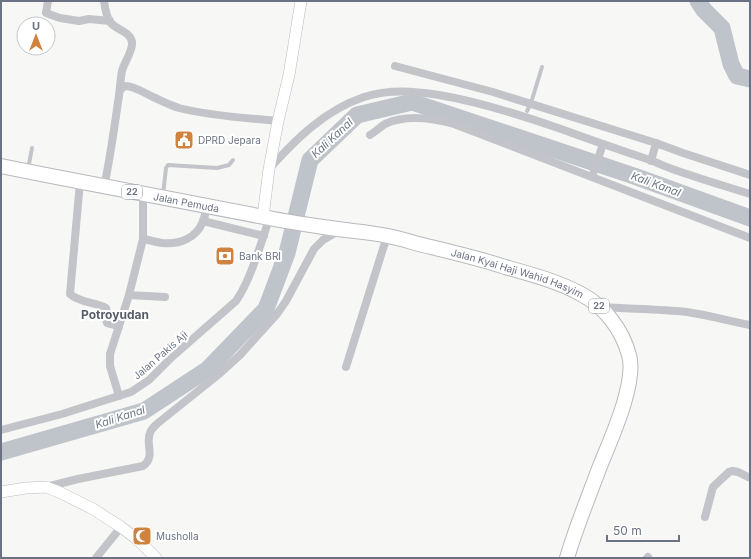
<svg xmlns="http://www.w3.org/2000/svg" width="751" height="559" font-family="Inter,sans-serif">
<rect width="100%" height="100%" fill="#f7f8f6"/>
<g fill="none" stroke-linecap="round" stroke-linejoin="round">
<!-- river -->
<g stroke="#bec4ca" stroke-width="17">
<path d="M 698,1 L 704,10 L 722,28 L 731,64 L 737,76 L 750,79"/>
<path d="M 1,452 L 144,411 L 208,369 L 266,309 L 287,253 L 310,160 L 357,115 L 412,102 L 634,176 L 750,218"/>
</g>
<!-- secondary casing -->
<g stroke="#b7b9bf" stroke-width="12">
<g id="secondary">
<path d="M 263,217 L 269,169 L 278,121 L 289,75 L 301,1"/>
<path d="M 1,492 L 26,488 L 46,487 L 59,492 L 93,509 L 121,527 L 138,540 L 156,558"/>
</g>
</g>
<!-- highway casing -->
<g stroke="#b7b9bd" stroke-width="16">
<g id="highway">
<path id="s1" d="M 1,166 C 90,184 179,201 269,218 C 289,222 310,225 330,228 C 350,231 369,232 388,236 C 403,239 417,244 431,247 C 456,253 481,259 505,267 C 530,274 557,281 581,294 C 604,306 622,329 629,355 C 637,382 611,439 600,466 C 589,496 576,527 567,558"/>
</g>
</g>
<!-- lane -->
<g stroke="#c2c4c9" stroke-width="4">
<path d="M 531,103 L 542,67"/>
<path d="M 28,169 L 32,148"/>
<path d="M 163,195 L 166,168 L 168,165 L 217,168 L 229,165 L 233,160"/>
</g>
<!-- street -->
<g stroke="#c2c4c9" stroke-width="8">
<path d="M 48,1 L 46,13 L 60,18 L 79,21 L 89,19 L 110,21"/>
<path d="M 395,66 L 493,92 L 656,143"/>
<path d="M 120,90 L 125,86 C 134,86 143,92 151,96 C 160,100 169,105 179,108 C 210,116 247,118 278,121"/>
<path d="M 370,135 C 375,132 380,127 385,124 C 407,114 432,118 454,124 L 750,238"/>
<path d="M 651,161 L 656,143 L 683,153 L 750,175"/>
<path d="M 269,169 C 296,139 325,110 364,97 C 389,89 414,91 439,95 C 481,102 521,115 561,129 C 591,140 620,150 650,160 C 658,163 666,167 675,170 C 700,179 725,186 750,194"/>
<path d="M 592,177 L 603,144"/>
<path d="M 80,182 L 70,294 C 80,303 95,302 106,308 C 108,314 105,318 107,323 L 119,326"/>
<path d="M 104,187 C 110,159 114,130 118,102 C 120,92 120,81 122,71 C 124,62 133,52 132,42 C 130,31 116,30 110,22 C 106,16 105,8 104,1"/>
<path d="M 143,194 L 143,239 L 129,295 L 165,297"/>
<path d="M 203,221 L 264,236"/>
<path d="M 143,239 C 149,240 156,242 162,243 C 179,245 197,238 203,221 C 205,216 206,211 208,206"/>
<path d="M 601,307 C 629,309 658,309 687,312 C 708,315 729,321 750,325"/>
<path d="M 346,367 L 387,236"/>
<path d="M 119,396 L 110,366 L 110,354 L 129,295"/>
<path d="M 1,430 L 62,414 L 131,392 L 149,380 L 172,357 L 236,301 C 245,288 250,275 255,261 C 260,247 265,233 269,218"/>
<path d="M 46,487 L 78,479 L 143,466 C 156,457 145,444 150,433 C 151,429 155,426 158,423 L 218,375 L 240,355 L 277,314 L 286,301 L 314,249 L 323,240 L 340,230"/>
<path d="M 705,517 L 713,487 L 729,472 L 733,471 L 738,472 L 750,478"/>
<path d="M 96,558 L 121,527"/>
<path d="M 647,558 L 648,557"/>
</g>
<!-- secondary -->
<use href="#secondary" stroke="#fff" stroke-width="11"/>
<!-- highway -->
<use href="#highway" stroke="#fff" stroke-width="14"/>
<!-- lane-bridge -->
<path stroke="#c2c4c9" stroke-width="4" d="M 527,111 L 531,103"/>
</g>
<!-- icons -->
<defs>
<g id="civic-square" transform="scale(1)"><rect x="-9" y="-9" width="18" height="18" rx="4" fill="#d0833e" stroke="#fff"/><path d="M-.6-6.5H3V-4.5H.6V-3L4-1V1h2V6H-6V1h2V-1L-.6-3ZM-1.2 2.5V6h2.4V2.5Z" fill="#fff"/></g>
<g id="bank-square" transform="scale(1)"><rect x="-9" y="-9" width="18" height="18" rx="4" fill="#d0833e" stroke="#fff"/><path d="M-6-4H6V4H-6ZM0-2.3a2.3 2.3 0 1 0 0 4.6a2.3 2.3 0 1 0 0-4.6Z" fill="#fff"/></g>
<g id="mosque-square" transform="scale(1)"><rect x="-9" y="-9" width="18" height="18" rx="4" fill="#d0833e" stroke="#fff"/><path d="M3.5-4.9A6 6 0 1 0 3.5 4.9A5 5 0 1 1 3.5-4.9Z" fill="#fff"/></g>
</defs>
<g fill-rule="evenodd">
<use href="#civic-square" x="184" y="140"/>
<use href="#bank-square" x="225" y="256"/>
<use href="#mosque-square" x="142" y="536"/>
</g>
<g text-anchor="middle" stroke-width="4" stroke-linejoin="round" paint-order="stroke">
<!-- shield labels -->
<g fill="#fff" stroke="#979ca8" stroke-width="1">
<rect x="122" y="185" width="20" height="14" rx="3"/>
<rect x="589" y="299" width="20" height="14" rx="3"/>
</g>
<g font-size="9" font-weight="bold" fill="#6a7283">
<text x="132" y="195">22</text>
<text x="599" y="309">22</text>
</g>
<!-- poi labels -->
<g font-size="10" fill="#6a7283" stroke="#fff" text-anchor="start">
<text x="198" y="144">DPRD Jepara</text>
<text x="239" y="260">Bank BRI</text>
<text x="156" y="540">Musholla</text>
</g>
<!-- street labels -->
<g font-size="10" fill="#6a7283" stroke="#fff">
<text dy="4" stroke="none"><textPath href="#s1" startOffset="189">Jalan Pemuda</textPath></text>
<text dy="4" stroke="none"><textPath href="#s1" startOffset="528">Jalan Kyai Haji Wahid Hasyim</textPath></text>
<text transform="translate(160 355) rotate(-41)" y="4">Jalan Pakis Aji</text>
</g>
<!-- water labels -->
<g font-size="11" font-style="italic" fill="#6c7885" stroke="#fff">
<text transform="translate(332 138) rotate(-43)" y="4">Kali Kanal</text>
<text transform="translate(656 184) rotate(20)" y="4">Kali Kanal</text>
<text transform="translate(120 417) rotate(-18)" y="4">Kali Kanal</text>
</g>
<!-- quarter labels -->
<g font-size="12" font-weight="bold" fill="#575d69" stroke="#fff">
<text x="115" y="319">Potroyudan</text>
</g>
</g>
<!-- border -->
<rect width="751" height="559" fill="none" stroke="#6a7283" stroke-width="4"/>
<!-- north arrow -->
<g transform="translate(36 36)"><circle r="19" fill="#ffffff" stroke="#c3c7cd"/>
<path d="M0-3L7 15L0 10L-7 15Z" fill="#d0833e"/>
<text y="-6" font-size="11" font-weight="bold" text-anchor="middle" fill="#6a7283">U</text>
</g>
<!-- scale -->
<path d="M607 535v6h72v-6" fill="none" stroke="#6a7283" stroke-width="2"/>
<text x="613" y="535" font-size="12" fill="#6a7283" stroke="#ffffff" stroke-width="3" paint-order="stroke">50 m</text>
</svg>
